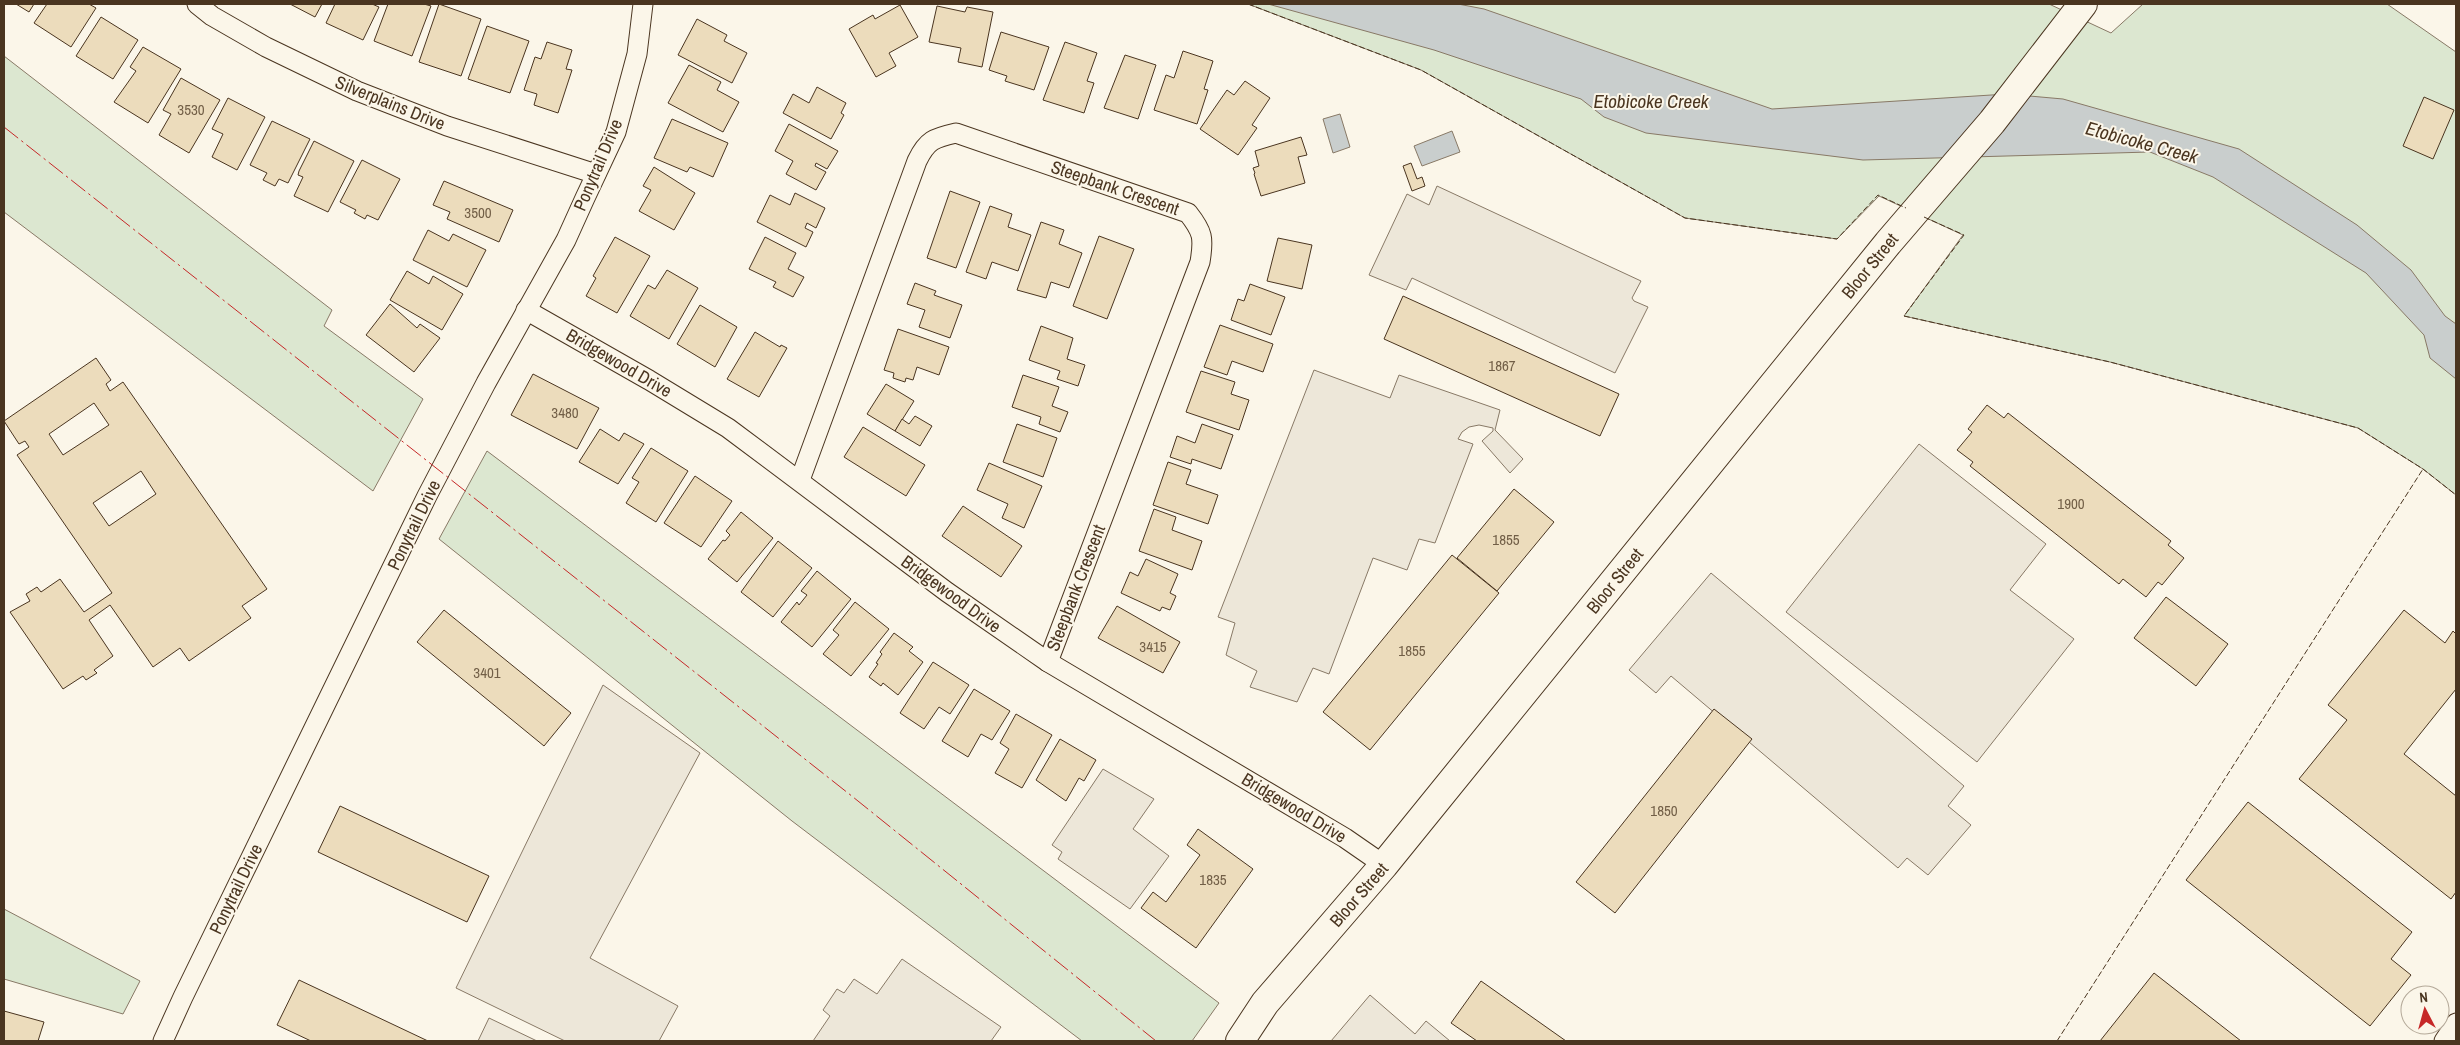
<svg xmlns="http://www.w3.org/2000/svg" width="2460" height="1045" font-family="'Archivo Narrow',sans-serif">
<rect width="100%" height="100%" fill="#fbf6e9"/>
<!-- green -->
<g fill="#dce7d0" stroke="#887966">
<path d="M 1248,4 L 2049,4 L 2111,33 L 2143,4 L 2387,4 L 2456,52 L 2456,495 L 2423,469 L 2358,428 L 2110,362 L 1904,316 L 1963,235 L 1879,196 L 1837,239 L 1685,218 L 1421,70 Z"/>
<path d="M 4,56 L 332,310 L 324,326 L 423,399 L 373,491 L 4,212 Z"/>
<path d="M 487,451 L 1219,1003 L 1192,1041 L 1082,1041 L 792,821 L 439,539 Z"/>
<path d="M 4,909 L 140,981 L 123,1014 L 4,979 Z"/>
</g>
<!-- parking -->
<g fill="#ede7d9" stroke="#887966">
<path d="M 1437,186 L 1641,281 L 1632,298 L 1634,301 L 1648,307 L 1615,373 L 1412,278 L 1406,290 L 1369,275 L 1407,194 L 1429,205 Z"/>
<path d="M 1314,370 L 1390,398 L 1399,375 L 1500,410 L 1495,430 L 1523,459 L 1510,473 L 1482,441 L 1493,431 L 1493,428 L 1479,425 L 1469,427 L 1462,432 L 1458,439 L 1473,444 L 1435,543 L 1419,539 L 1407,570 L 1373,558 L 1329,674 L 1313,668 L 1297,702 L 1250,687 L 1257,671 L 1226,655 L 1235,623 L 1218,617 Z"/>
<path d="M 1919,444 L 2046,544 L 2010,590 L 2074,639 L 1977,762 L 1786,612 Z"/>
<path d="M 1711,573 L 1964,786 L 1948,806 L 1971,825 L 1928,875 L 1907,858 L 1898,868 L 1671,676 L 1656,693 L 1629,670 Z"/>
<path d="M 603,685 L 700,753 L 590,958 L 678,1006 L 659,1041 L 565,1041 L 456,988 Z"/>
<path d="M 1103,769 L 1154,799 L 1133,829 L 1169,856 L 1130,909 L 1058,859 L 1062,852 L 1052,845 Z"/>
<path d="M 902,959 L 1001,1027 L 991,1041 L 813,1041 L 830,1016 L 823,1010 L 837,989 L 844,993 L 854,979 L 877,994 Z"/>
<path d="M 1370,995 L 1415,1034 L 1426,1021 L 1450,1041 L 1331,1041 Z"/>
<path d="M 489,1018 L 537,1041 L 478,1041 Z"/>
</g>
<!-- water -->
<g fill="#c9cecd" stroke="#887966">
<path d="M 1268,4 L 1458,4 L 1484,9 L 1772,109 L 2007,94 L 2063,99 L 2239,149 L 2357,225 L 2411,270 L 2445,316 L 2456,324 L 2456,379 L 2430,358 L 2424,335 L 2366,273 L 2213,177 L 2150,152 L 1863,160 L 1646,133 L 1604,117 L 1581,99 L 1434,50 Z"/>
<path d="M 1340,114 L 1350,147 L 1333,153 L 1323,119 Z"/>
<path d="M 1452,131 L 1460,152 L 1422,166 L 1414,146 Z"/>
</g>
<!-- building -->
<g fill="#ecdcbc" stroke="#4a3520" fill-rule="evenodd">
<path d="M 16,4 L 34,4 L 29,12 Z"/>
<path d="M 47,4 L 89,4 L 96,8 L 71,47 L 34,23 Z"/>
<path d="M 290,4 L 322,4 L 315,17 Z"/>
<path d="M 335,4 L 372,4 L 379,7 L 363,40 L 326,23 Z"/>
<path d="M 388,4 L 424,4 L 431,6 L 412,56 L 374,41 Z"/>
<path d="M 439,4 L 481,19 L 461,76 L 419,62 Z"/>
<path d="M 900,5 L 918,37 L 889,53 L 896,66 L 876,77 L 849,29 L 873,15 L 875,19 Z"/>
<path d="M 937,6 L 965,12 L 967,7 L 993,12 L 982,67 L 958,62 L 961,48 L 929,42 Z"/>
<path d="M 101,17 L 138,40 L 113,79 L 76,56 Z"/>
<path d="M 697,19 L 727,35 L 724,41 L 747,53 L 732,83 L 678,55 Z"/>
<path d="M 487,26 L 529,41 L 510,93 L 468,79 Z"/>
<path d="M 1001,32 L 1049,47 L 1034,90 L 1005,81 L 1007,76 L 989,70 Z"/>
<path d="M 547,42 L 572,50 L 566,69 L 572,70 L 558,113 L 534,105 L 537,94 L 524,90 L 535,57 L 541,59 Z"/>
<path d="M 1065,42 L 1097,53 L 1087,81 L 1094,83 L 1084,113 L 1043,100 Z"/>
<path d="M 143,47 L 181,69 L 148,123 L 114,102 L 136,71 L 130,67 Z"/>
<path d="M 1183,51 L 1213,61 L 1204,89 L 1208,90 L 1197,124 L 1154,110 L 1166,75 L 1174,78 Z"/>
<path d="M 1125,55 L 1156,65 L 1138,119 L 1104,108 Z"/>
<path d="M 689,65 L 721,82 L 717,90 L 739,102 L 723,132 L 668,103 Z"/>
<path d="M 181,78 L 220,100 L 189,153 L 159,135 L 171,114 L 163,110 Z"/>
<path d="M 1245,81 L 1270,98 L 1252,125 L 1257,128 L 1238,155 L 1200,129 L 1227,90 L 1234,95 Z"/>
<path d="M 817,87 L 846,103 L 841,113 L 844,115 L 831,139 L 783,113 L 793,94 L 809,103 Z"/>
<path d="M 2424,97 L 2454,110 L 2433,159 L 2403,146 Z"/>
<path d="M 228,98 L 265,117 L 237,170 L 212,157 L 223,134 L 212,129 Z"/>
<path d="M 672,119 L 728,143 L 713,177 L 690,167 L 687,172 L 654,158 Z"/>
<path d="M 272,121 L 310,139 L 288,183 L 279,179 L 275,186 L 263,180 L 267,173 L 250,165 Z"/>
<path d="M 789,124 L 838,151 L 827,169 L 816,163 L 815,166 L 826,172 L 816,190 L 786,174 L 793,161 L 775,151 Z"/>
<path d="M 1301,137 L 1307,155 L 1298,157 L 1305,183 L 1261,196 L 1254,174 L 1255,173 L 1253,168 L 1259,166 L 1255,151 Z"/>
<path d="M 314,141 L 354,161 L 328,212 L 294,196 L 303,177 L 298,175 L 299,171 Z"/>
<path d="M 362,160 L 400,179 L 378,220 L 367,215 L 365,219 L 354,213 L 356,210 L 340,202 Z"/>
<path d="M 1411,163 L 1417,179 L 1422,177 L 1425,186 L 1412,191 L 1403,166 Z"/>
<path d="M 654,167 L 695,193 L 674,230 L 639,211 L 651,190 L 643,186 Z"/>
<path d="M 444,181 L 513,210 L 499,242 L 447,219 L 450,212 L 433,205 Z"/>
<path d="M 950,191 L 980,202 L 956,268 L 927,258 Z"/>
<path d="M 795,193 L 825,208 L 816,228 L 807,223 L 805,228 L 813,232 L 806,247 L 757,222 L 770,195 L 790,205 Z"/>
<path d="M 990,206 L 1012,214 L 1008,227 L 1031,235 L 1018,271 L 992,262 L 986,279 L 966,272 Z"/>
<path d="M 1041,222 L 1064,230 L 1059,244 L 1082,253 L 1069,288 L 1051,282 L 1046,298 L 1017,290 Z"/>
<path d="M 428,230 L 449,241 L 453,234 L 486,250 L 467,287 L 413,260 Z"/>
<path d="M 1099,236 L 1134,249 L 1107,319 L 1073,306 Z"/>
<path d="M 615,237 L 650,256 L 617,313 L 586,296 L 596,278 L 593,276 Z"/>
<path d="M 765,237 L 796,253 L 788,269 L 804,277 L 793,297 L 773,287 L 776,282 L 749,269 Z"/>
<path d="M 1278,238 L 1312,245 L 1302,289 L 1267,281 Z"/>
<path d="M 667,270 L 698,288 L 669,339 L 630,316 L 648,285 L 655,289 Z"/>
<path d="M 407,271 L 429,284 L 433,276 L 463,294 L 442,330 L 390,300 Z"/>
<path d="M 915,283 L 936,291 L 934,295 L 962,305 L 950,338 L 919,327 L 925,310 L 907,304 Z"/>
<path d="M 1250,284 L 1285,297 L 1271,335 L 1231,320 L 1238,299 L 1244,301 Z"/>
<path d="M 1403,296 L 1619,394 L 1600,436 L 1384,339 Z"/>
<path d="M 390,304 L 417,328 L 420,324 L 440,338 L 414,372 L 366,335 Z"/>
<path d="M 700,305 L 737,327 L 715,367 L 677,344 Z"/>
<path d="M 1220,325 L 1273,344 L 1263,372 L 1232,361 L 1227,375 L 1204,367 Z"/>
<path d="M 1041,326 L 1073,338 L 1067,359 L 1085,365 L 1078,386 L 1057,379 L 1060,371 L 1029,360 Z"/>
<path d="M 898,329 L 949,347 L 939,375 L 917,367 L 913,380 L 906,378 L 905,382 L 893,378 L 894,373 L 884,370 Z"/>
<path d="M 755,332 L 780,347 L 781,345 L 787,348 L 759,397 L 727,379 Z"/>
<path d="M 96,358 L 111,380 L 106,384 L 110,391 L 123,382 L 267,589 L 242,606 L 251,618 L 189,661 L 180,648 L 153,667 L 110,605 L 89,620 L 113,656 L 94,670 L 97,673 L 86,680 L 83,676 L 63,689 L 10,612 L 30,601 L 26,594 L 37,587 L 41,592 L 60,579 L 84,612 L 112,593 L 17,455 L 29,447 L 25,441 L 19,444 L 4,421 ZM 94,403 L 109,425 L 63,455 L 49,434 ZM 141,471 L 156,494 L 109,526 L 93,503 Z"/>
<path d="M 1201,371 L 1235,382 L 1231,394 L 1249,400 L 1239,430 L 1186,412 Z"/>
<path d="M 533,374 L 599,408 L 577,449 L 511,415 Z"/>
<path d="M 1023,375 L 1059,387 L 1052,406 L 1068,412 L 1060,432 L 1039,424 L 1041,417 L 1012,407 Z"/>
<path d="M 886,384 L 914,401 L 895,431 L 867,414 Z"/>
<path d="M 1987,405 L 2004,418 L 2008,413 L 2171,541 L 2168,545 L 2184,558 L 2162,585 L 2158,582 L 2146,597 L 2123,579 L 2119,584 L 1970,466 L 1973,462 L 1957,450 L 1972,432 L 1968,429 Z"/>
<path d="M 915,416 L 932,426 L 920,446 L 895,431 L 902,419 L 909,424 Z"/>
<path d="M 1017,424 L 1057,438 L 1043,477 L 1003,462 Z"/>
<path d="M 1202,424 L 1233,435 L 1221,469 L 1192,459 L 1191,464 L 1170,457 L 1177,436 L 1195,443 Z"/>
<path d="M 863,427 L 925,465 L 906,496 L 844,457 Z"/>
<path d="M 600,429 L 619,441 L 624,433 L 644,444 L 618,484 L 579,462 Z"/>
<path d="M 651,448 L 688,471 L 656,522 L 626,503 L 639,482 L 632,478 Z"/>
<path d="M 1168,462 L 1191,470 L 1186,484 L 1218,495 L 1208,524 L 1153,505 Z"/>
<path d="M 989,463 L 1042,486 L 1024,528 L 1002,518 L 1008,504 L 977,490 Z"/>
<path d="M 695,476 L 732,501 L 701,547 L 664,523 Z"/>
<path d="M 1514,489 L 1554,522 L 1497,591 L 1457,558 Z"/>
<path d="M 963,506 L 1022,546 L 1001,577 L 942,536 Z"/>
<path d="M 1154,509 L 1176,517 L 1172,530 L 1202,541 L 1192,570 L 1139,551 Z"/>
<path d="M 741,512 L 773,538 L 737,582 L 708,559 L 723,540 L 725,541 L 730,535 L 726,531 Z"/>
<path d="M 778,541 L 812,568 L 773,617 L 741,592 Z"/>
<path d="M 1452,555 L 1499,593 L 1370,750 L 1323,712 Z"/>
<path d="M 1146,559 L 1178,574 L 1170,593 L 1176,596 L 1170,610 L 1162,607 L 1160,611 L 1121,593 L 1130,572 L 1138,576 Z"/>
<path d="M 817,571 L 851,599 L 812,647 L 781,622 L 797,602 L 799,605 L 807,595 L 801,591 Z"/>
<path d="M 2166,597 L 2228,644 L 2196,686 L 2134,638 Z"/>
<path d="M 855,602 L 889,629 L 851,676 L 823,654 L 839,635 L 833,630 Z"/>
<path d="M 1117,606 L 1180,642 L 1163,673 L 1098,638 Z"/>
<path d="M 444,610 L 571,713 L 544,746 L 417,642 Z"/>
<path d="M 2404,610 L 2445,643 L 2453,631 L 2456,634 L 2456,689 L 2404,754 L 2456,796 L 2456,892 L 2451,899 L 2299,779 L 2347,720 L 2328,705 Z"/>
<path d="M 894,633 L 913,647 L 909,651 L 923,662 L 898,695 L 883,683 L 881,686 L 869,677 L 878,664 L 876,663 L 882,654 L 880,652 Z"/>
<path d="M 933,662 L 969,685 L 950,714 L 939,707 L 924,729 L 900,713 Z"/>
<path d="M 974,689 L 1010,711 L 992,740 L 981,734 L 968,757 L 942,741 Z"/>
<path d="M 1714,709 L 1752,739 L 1615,913 L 1576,882 Z"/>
<path d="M 1016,714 L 1052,735 L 1022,788 L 995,773 L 1009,749 L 1000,743 Z"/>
<path d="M 1060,739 L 1096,760 L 1084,781 L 1079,778 L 1066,801 L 1036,780 Z"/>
<path d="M 2248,802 L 2412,932 L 2391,959 L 2411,975 L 2370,1026 L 2186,880 Z"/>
<path d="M 340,806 L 489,876 L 467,922 L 318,852 Z"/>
<path d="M 1198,829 L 1253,869 L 1196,948 L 1141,908 L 1153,892 L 1166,902 L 1200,855 L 1187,845 Z"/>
<path d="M 2154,973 L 2241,1041 L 2100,1041 Z"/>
<path d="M 299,980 L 428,1041 L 311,1041 L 277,1025 Z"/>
<path d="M 1481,981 L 1566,1041 L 1477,1041 L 1451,1023 Z"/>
<path d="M 4,1011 L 44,1022 L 38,1041 L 4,1041 Z"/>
</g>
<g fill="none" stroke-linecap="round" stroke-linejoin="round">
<!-- street casing -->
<g stroke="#4a3520" stroke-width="21">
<g id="street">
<path d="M 197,4 L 212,16 L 266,47 L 357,91 L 447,126 L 596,174"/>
<path d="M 526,310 L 649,380 L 728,428 L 947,592 L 1048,662 L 1345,838 L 1384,865"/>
<path d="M 800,480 L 917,161 C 927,140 934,138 956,133 L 1188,213 C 1203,232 1204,238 1200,262 L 1048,662"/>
<path d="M 163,1041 L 183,997 L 427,496 L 486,383 L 566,240 L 585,198 L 616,132 L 637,54 L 643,4"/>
<path d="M 2444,1041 L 2456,1023"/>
</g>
</g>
<!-- secondary casing -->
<g stroke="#4a3520" stroke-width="30">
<path id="secondary" d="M 1240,1041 L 1265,1003 L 1384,865 L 1888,243 L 1992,122 L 2083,4"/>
</g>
<!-- street -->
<use href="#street" stroke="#fbf6e9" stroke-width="19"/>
<!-- secondary -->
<use href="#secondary" stroke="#fbf6e9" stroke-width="28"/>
<!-- fence -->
<g stroke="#4a3520" stroke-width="1" stroke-dasharray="6 2.5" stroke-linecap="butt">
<path d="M 1248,4 L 1421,70 L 1685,218 L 1837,239 L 1878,195 L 1906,208"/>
<path d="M 1924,217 L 1964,235 L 1904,316 L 2110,362 L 2358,428 L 2423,469 L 2456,495"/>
<path d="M 2057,1041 L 2423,469"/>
</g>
<!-- power -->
<path stroke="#c62828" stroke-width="1" stroke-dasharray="18 4 2.5 4" stroke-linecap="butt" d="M 4,127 L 853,797 L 1156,1041"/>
</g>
<g text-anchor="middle" stroke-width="4" stroke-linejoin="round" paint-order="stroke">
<!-- number labels -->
<g font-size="15" fill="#725f47">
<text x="191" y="115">3530</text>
<text x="478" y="218">3500</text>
<text x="1502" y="371">1867</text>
<text x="565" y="418">3480</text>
<text x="2071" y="509">1900</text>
<text x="1506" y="545">1855</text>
<text x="1153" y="652">3415</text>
<text x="1412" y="656">1855</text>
<text x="487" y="678">3401</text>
<text x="1664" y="816">1850</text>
<text x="1213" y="885">1835</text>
</g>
<!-- street labels -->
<g font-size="18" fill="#4a3520" stroke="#fbf6e9">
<text transform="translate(390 103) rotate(22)" y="6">Silverplains Drive</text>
<text transform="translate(598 165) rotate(-67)" y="6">Ponytrail Drive</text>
<text transform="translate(1115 188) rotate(19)" y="6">Steepbank Crescent</text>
<text transform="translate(1870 266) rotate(-51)" y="6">Bloor Street</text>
<text transform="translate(619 363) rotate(30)" y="6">Bridgewood Drive</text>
<text transform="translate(414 525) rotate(-64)" y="6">Ponytrail Drive</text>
<text transform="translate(1615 581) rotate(-51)" y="6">Bloor Street</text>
<text transform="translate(1076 588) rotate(-69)" y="6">Steepbank Crescent</text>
<text transform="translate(951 594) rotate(36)" y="6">Bridgewood Drive</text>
<text transform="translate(1294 808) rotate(31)" y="6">Bridgewood Drive</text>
<text transform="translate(236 889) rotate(-64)" y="6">Ponytrail Drive</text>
<text transform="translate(1359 895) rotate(-49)" y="6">Bloor Street</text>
</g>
<!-- water labels -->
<g font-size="19" font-style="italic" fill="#4a3520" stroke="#fbf6e9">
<text x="1651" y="108">Etobicoke Creek</text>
<text transform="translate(2142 142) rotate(15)" y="7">Etobicoke Creek</text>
</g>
</g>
<!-- border -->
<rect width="2460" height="1045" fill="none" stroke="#4a3520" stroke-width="10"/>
<!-- north arrow -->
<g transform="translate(2425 1010) rotate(354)"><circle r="24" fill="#fbf6e9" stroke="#b4a999"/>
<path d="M0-4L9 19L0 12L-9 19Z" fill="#c62828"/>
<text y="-8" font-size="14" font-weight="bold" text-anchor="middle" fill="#4a3520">N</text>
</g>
</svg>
